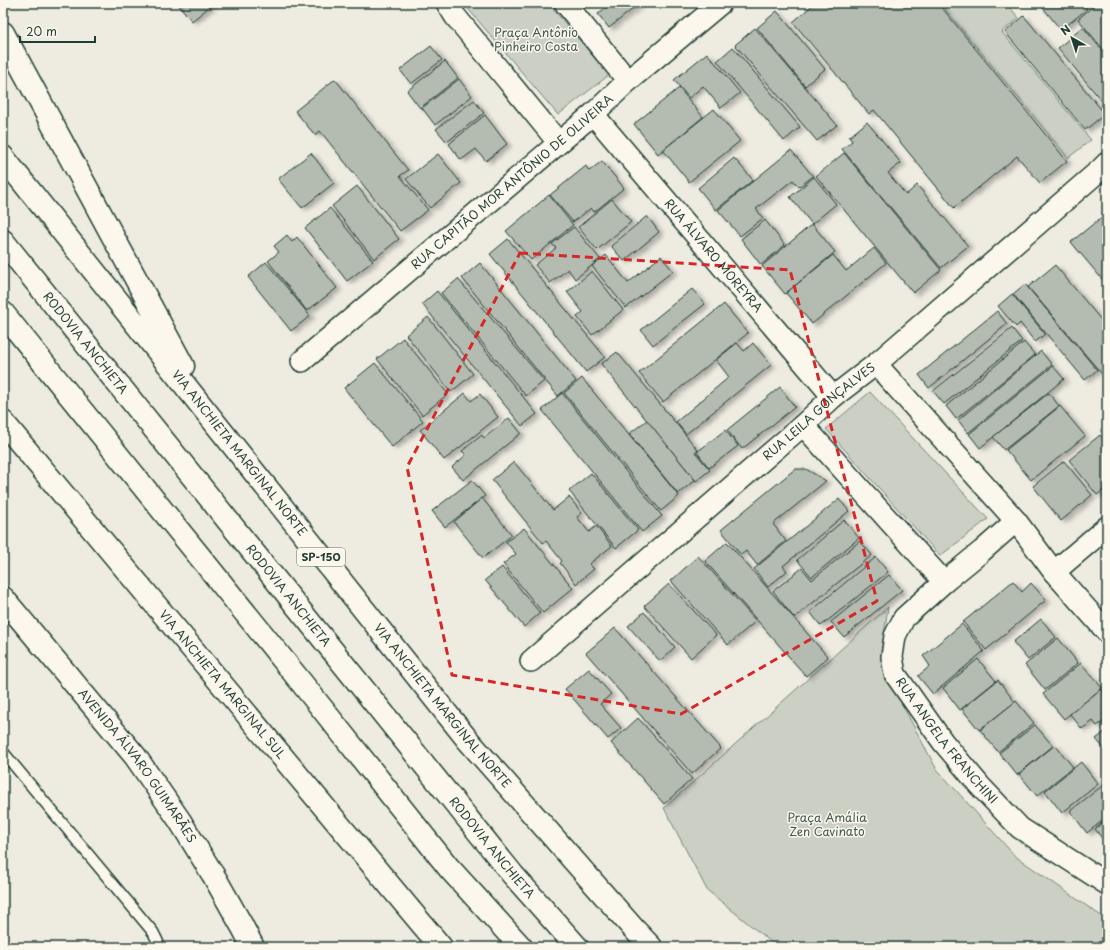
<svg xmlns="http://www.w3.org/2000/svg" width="1110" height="950" font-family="'Playpen Sans',sans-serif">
<defs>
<filter id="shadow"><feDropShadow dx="4.5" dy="2.5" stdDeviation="2" flood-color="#0004"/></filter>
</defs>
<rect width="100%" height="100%" fill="#eeece1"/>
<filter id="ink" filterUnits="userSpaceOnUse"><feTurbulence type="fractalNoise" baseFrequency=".025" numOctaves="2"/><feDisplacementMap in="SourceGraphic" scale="8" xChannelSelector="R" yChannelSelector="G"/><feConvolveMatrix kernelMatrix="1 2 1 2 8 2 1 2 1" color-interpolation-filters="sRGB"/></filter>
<g filter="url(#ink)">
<!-- green -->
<g fill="#cbcfc4" stroke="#75867c">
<path d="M 464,3 L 548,3 L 609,75 L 558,115 L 464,4 Z"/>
<path d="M 940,3 L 1006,3 L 1019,18 L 1002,32 L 1091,140 L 1068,158 Z"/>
<path d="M 870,392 L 988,519 L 940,556 L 826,429 Z"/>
<path d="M 888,607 L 882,648 L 888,678 L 936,768 L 1015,856 L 1107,920 L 1107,947 L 777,947 L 707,890 L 664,808 Z"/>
</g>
<!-- building -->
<g fill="#b4bbb0" stroke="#1f3d34" filter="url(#shadow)">
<path d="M 177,3 L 214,3 L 192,21 Z"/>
<path d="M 611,3 L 640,3 L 609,28 L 598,14 Z"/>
<path d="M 815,3 L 938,3 L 1067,161 L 1040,183 L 1017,156 L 954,208 L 874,110 L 869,114 L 793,22 Z"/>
<path d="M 1039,3 L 1082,3 L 1087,9 L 1061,30 Z"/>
<path d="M 1097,3 L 1107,4 L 1107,54 L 1078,19 Z"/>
<path d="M 777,11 L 825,69 L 805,86 L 757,28 Z"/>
<path d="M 1024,16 L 1105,114 L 1085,130 L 1005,32 Z"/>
<path d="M 1083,27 L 1107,56 L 1107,104 L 1105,105 L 1058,48 Z"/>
<path d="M 755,28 L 837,125 L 817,141 L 735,45 Z"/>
<path d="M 431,46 L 442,60 L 411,84 L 400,70 Z"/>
<path d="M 733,47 L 800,127 L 784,141 L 717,61 Z"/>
<path d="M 707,53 L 740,93 L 721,108 L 703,86 L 689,98 L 674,80 Z"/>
<path d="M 445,61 L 458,78 L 420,108 L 407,91 Z"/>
<path d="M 335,79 L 408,170 L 400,176 L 428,210 L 400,231 L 320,131 L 315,135 L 295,111 Z"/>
<path d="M 459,79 L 472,96 L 435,125 L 422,108 Z"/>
<path d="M 679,88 L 703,117 L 658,154 L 634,124 Z"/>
<path d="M 474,100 L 484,113 L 447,142 L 436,129 Z"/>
<path d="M 714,109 L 740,141 L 689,182 L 663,150 Z"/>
<path d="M 485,115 L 507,144 L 486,161 L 476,149 L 461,160 L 449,144 Z"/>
<path d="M 867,122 L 901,163 L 888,173 L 906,195 L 917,185 L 968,246 L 941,268 L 842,149 L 852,141 L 849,137 Z"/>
<path d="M 791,150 L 813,176 L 799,187 L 793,180 L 756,209 L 763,218 L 740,236 L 718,210 Z"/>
<path d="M 311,153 L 334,183 L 302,208 L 278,179 Z"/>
<path d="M 844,153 L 941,270 L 913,293 L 816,176 Z"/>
<path d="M 438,154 L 461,183 L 430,208 L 406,179 Z"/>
<path d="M 734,158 L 753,180 L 716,210 L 698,188 Z"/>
<path d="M 602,161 L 624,188 L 594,212 L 591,208 L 573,222 L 550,195 L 586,166 L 589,171 Z"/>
<path d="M 814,177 L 836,204 L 812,224 L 790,197 Z"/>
<path d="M 357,186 L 399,239 L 374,259 L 332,206 Z"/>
<path d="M 549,195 L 573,225 L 531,260 L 506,231 Z"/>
<path d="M 612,199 L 631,222 L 597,250 L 578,227 Z"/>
<path d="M 330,208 L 373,261 L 347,281 L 305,228 Z"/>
<path d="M 647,216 L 659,232 L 624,261 L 611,246 Z"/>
<path d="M 1103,216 L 1107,221 L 1107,285 L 1071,242 Z"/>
<path d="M 765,220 L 785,245 L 761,265 L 741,239 Z"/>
<path d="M 812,224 L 835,252 L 785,294 L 762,266 Z"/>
<path d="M 574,227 L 600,259 L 575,279 L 568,269 L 550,283 L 535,265 L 556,248 L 552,244 Z"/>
<path d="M 287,235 L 292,242 L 297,237 L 337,288 L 307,311 L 268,261 L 279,252 L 274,246 Z"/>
<path d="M 508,239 L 605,357 L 586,372 L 490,254 Z"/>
<path d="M 874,248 L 886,263 L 812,324 L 786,293 L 833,255 L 846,271 Z"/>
<path d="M 606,255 L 628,283 L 661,256 L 673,271 L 626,308 L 592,266 Z"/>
<path d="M 266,262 L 310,316 L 291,331 L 248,277 Z"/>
<path d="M 480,263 L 576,381 L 558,396 L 462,278 Z"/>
<path d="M 1055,265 L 1107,327 L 1107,380 L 1028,287 Z"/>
<path d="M 592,271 L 623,310 L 592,335 L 577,317 L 583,312 L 567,292 Z"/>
<path d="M 458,279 L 544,381 L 526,396 L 441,293 Z"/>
<path d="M 1025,284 L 1097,370 L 1085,380 L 1013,294 Z"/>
<path d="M 692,289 L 705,304 L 653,345 L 641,330 Z"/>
<path d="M 437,291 L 537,414 L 522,426 L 422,304 Z"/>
<path d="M 1012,294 L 1045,334 L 1035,342 L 1020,323 L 1016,327 L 998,306 Z"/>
<path d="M 724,304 L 748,333 L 663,402 L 639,373 Z"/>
<path d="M 997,311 L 1007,324 L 929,388 L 919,375 Z"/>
<path d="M 428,317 L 473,374 L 451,392 L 406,335 Z"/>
<path d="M 1012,328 L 1022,341 L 944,404 L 933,391 Z"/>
<path d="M 403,338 L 448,394 L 422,415 L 377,359 Z"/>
<path d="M 1024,342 L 1035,355 L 956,419 L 946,406 Z"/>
<path d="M 737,343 L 744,351 L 753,343 L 771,365 L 686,434 L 676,422 L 729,377 L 716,360 Z"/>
<path d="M 1041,351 L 1052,365 L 968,433 L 958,420 Z"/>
<path d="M 617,352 L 698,450 L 695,452 L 710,470 L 696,481 L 601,364 Z"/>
<path d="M 375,363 L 423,421 L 392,447 L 344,388 Z"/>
<path d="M 1053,366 L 1064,379 L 980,448 L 969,434 Z"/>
<path d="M 582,378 L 679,496 L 661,511 L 564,393 Z"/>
<path d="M 780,387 L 795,407 L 742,449 L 727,430 Z"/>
<path d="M 465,393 L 471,401 L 480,394 L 498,417 L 444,460 L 420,430 Z"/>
<path d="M 562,393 L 662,516 L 642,532 L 542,410 Z"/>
<path d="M 1049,393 L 1059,406 L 1004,450 L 993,437 Z"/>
<path d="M 1060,406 L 1085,436 L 1031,480 L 1006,450 Z"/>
<path d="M 509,418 L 521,433 L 463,480 L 452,467 L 466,455 L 462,451 L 482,435 L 484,438 Z"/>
<path d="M 647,420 L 695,480 L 678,494 L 629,434 Z"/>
<path d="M 725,430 L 738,446 L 709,468 L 697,452 Z"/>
<path d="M 1100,435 L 1107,443 L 1107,487 L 1097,495 L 1069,460 Z"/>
<path d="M 1064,461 L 1092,495 L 1061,521 L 1033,486 Z"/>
<path d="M 514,462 L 553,510 L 569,497 L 582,513 L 577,517 L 589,532 L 596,526 L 612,546 L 589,564 L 594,569 L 576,584 L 560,563 L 562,561 L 546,541 L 543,543 L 492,480 Z"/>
<path d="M 795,469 L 806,469 L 826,481 L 773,524 L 786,541 L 757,565 L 746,551 L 741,555 L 721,530 Z"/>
<path d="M 591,473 L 638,530 L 616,548 L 569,491 Z"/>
<path d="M 472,480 L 485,496 L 445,527 L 432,511 Z"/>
<path d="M 482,498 L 512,535 L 483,558 L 454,522 Z"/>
<path d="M 839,499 L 849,511 L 783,566 L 787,571 L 768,587 L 754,569 Z"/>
<path d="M 844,520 L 859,538 L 812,577 L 797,560 Z"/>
<path d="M 524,528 L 573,588 L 543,613 L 503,564 L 516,554 L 506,542 Z"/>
<path d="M 860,541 L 872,555 L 794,618 L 773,591 L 802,568 L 812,580 Z"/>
<path d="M 727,542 L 828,657 L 806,676 L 705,561 Z"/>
<path d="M 698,556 L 756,621 L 728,645 L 671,581 Z"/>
<path d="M 876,557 L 888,572 L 821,626 L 810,612 Z"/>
<path d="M 502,567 L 540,613 L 524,627 L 485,580 Z"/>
<path d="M 889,575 L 902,590 L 844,637 L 831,622 Z"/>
<path d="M 1013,581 L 1022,592 L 1031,583 L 1046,600 L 986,650 L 963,622 Z"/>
<path d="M 669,584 L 716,635 L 691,658 L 644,606 Z"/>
<path d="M 644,612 L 675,647 L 660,661 L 628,626 Z"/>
<path d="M 1041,619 L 1056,637 L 1028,660 L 1013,642 Z"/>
<path d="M 962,624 L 984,651 L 933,694 L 918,676 L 930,666 L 923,656 Z"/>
<path d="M 615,628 L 721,748 L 692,774 L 586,653 Z"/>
<path d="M 1058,638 L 1078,663 L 1045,690 L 1025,665 Z"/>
<path d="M 978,659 L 996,681 L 960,710 L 943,688 Z"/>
<path d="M 1081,663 L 1102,688 L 1064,719 L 1043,694 Z"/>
<path d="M 589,669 L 611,694 L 600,704 L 621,728 L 608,739 L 565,689 Z"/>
<path d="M 998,680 L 1015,702 L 979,730 L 962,709 Z"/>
<path d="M 1101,689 L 1107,697 L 1107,711 L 1103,714 L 1107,719 L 1097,726 L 1093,721 L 1082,729 L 1070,714 Z"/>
<path d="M 1016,701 L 1034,723 L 998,752 L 980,730 Z"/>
<path d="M 638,718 L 692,779 L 664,804 L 611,743 Z"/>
<path d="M 1035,725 L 1053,746 L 1017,775 L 999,753 Z"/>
<path d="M 1107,730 L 1107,752 L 1096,739 Z"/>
<path d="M 1055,745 L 1073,767 L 1037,796 L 1019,774 Z"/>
<path d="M 1081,762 L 1098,784 L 1062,813 L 1045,791 Z"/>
<path d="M 1106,783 L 1107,784 L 1107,817 L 1087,833 L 1070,811 Z"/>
<path d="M 1107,819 L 1107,845 L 1095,829 Z"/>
</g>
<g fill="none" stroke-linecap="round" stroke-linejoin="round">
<!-- service casing -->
<g stroke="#1f3d34" stroke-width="13">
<path id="service" d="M 3,752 L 153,932 L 158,942 L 158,947"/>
</g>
<!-- minor casing -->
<g stroke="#1f3d34" stroke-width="24">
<g id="minor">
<path d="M 447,3 L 455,16 L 558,142"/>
<path d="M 565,3 L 628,81"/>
<path id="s1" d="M 593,114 L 833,397"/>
<path id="s2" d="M 302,361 L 593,114 L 628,81 L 721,3"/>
<path d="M 876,364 L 1016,521 L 1054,572 L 1107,632"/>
<path d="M 803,425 L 944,582"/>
<path id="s3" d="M 1016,521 L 982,551 L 944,582 L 904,618 L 895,636 L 892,657 L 895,674 L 943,742 L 980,786 L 1020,828 L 1107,884"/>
<path d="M 1054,572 L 1107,527"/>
<path id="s4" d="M 531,661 L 803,425 L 833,397 L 876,364 L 1101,169 L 1107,163"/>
</g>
</g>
<!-- tertiary casing -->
<g stroke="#1f3d34" stroke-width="25">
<g id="tertiary">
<path id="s5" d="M 3,598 L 135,756 L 180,821 L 215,878 L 242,926 L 253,947"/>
</g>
</g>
<!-- trunk casing -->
<g stroke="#1f3d34" stroke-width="25">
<g id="trunk">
<path d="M 3,33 L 183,366"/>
<path id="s6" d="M 3,157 L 467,739 L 633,928 L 651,947"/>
<path id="s7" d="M 3,422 L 441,947"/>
</g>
</g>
<!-- motorway casing -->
<g stroke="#1f3d34" stroke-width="25">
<g id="motorway">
<path id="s8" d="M 3,241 L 513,875 L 577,947"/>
<path d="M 3,313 L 301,682 L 449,868 L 521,947"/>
</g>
</g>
<!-- service -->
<use href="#service" stroke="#fbf7ec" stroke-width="10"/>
<!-- minor -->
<use href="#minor" stroke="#fbf7ec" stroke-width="21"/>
<!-- tertiary -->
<use href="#tertiary" stroke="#fbf7ec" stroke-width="22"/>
<!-- trunk -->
<use href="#trunk" stroke="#fbf7ec" stroke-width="22"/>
<!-- motorway -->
<use href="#motorway" stroke="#fbf7ec" stroke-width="22"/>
</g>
</g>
<!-- marked area -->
<path fill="none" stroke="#d62828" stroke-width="3" stroke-dasharray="8 5" stroke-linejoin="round" d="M 520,253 L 790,270 L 877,601 L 681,714 L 452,675 L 407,467 Z"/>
<g text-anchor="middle" stroke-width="3" stroke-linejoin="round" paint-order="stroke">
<!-- shield labels -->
<rect fill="#fbf7ec" stroke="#61756b" stroke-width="1" x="297" y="548" width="48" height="18" rx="3"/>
<g font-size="11" font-weight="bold" fill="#1f3d34">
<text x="321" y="561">SP-150</text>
</g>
<!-- park labels -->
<g font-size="12" fill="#415a51" stroke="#fbf7ec">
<text x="536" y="37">Praça Antônio<tspan x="536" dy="14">Pinheiro Costa</tspan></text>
<text x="827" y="822">Praça Amália<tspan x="827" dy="14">Zen Cavinato</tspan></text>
</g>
<!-- street labels -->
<g font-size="12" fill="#1f3d34" stroke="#fbf7ec">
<text dy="4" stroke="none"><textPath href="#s2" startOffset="276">RUA CAPITÃO MOR ANTÔNIO DE OLIVEIRA</textPath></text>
<text dy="4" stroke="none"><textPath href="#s1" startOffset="186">RUA ÁLVARO MOREYRA</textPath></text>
<text dy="4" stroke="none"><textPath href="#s8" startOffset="131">RODOVIA ANCHIETA</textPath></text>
<text dy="4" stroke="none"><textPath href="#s4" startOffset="381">RUA LEILA GONÇALVES</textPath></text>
<text dy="4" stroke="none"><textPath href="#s6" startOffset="379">VIA ANCHIETA MARGINAL NORTE</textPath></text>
<text dy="4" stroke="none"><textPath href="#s8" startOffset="455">RODOVIA ANCHIETA</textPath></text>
<text dy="4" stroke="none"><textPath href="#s7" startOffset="342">VIA ANCHIETA MARGINAL SUL</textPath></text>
<text dy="4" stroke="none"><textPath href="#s6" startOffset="703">VIA ANCHIETA MARGINAL NORTE</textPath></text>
<text dy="4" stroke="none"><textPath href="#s3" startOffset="291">RUA ANGELA FRANCHINI</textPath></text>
<text dy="4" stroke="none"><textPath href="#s5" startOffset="215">AVENIDA ÁLVARO GUIMARÃES</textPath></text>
<text dy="4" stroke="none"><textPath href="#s8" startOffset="779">RODOVIA ANCHIETA</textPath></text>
</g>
</g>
<!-- margin -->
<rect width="1110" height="950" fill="none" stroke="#fbf7ec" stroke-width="16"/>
<rect x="8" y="8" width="1094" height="934" fill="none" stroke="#1f3d34" stroke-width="1.5" filter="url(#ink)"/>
<!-- north arrow -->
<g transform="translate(1072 38) rotate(321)" stroke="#fbf7ec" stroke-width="3" paint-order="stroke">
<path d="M0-3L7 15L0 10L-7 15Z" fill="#1f3d34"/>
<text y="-6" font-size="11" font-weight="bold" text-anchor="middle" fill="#1f3d34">N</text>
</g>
<!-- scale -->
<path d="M20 36v6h75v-6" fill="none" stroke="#1f3d34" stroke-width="2"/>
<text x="26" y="36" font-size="12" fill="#1f3d34" stroke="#fbf7ec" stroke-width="3" paint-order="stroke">20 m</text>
</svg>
